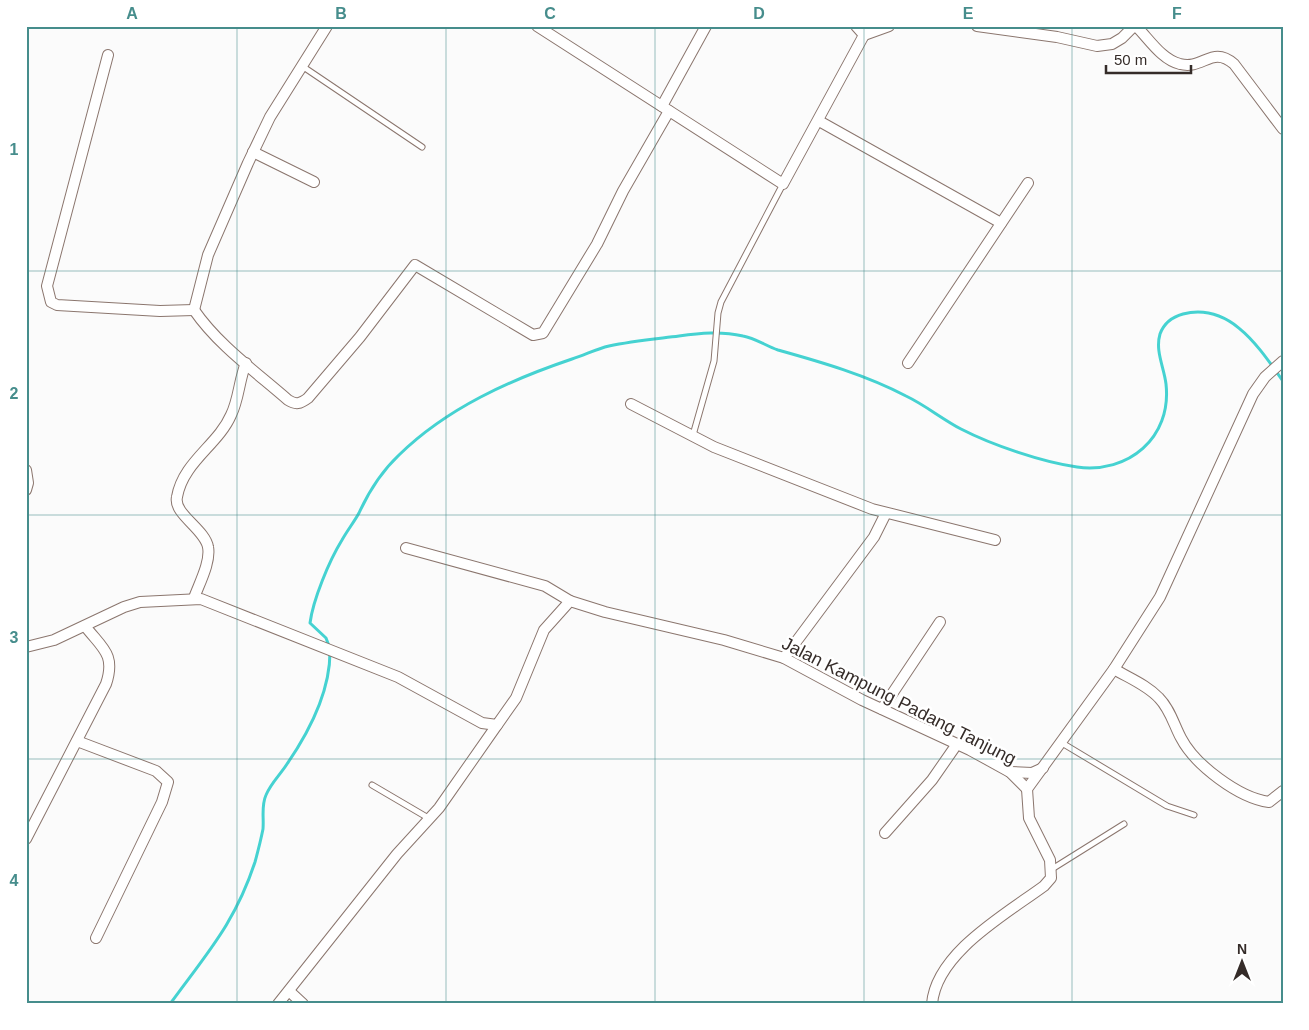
<svg xmlns="http://www.w3.org/2000/svg" width="1309" height="1030" font-family="Arial,sans-serif">
<rect width="100%" height="100%" fill="#fbfbfb"/>
<g fill="none" stroke-linecap="round" stroke-linejoin="round">
<!-- stream -->
<g stroke="#45d2d1" stroke-width="3">
<path d="M 329,646 L 326,638 L 310,623 C 313,600 329,561 342,540 C 347,531 354,522 359,513 C 369,491 381,472 399,455 C 447,408 510,380 572,359 C 585,355 596,349 609,346 C 632,341 655,339 679,336 C 700,333 721,331 743,336 C 755,338 766,346 778,350 C 821,362 866,375 906,396 C 925,405 942,419 961,429 C 992,445 1042,462 1077,467 C 1128,474 1172,438 1166,384 C 1164,367 1155,351 1160,334 C 1164,323 1172,317 1183,314 C 1231,302 1260,349 1283,381"/>
<path d="M 170,1004 C 207,953 235,923 255,862 C 258,851 261,839 263,829 C 264,817 261,806 266,795 C 271,783 280,775 287,764 C 309,732 330,692 330,652"/>
</g>
<!-- service casing -->
<g stroke="#8b766e" stroke-width="7">
<g id="service">
<path d="M 302,66 L 422,147"/>
<path d="M 693,435 L 714,361 L 718,313 L 721,302 L 783,184"/>
<path d="M 1062,743 L 1167,806 L 1194,815"/>
<path d="M 372,785 L 430,819"/>
<path d="M 1052,869 L 1124,824"/>
</g>
</g>
<!-- minor casing -->
<g stroke="#8b766e" stroke-width="12">
<g id="minor">
<path d="M 537,26 L 783,184 L 864,35"/>
<path d="M 856,26 L 864,35 L 889,26"/>
<path d="M 977,26 L 1057,37 L 1097,46 L 1112,44 L 1122,38 L 1134,26"/>
<path d="M 1136,26 C 1149,39 1162,60 1180,64 C 1203,70 1212,45 1234,64 L 1283,129"/>
<path d="M 108,55 L 47,286 L 51,302 L 57,305 L 160,311 L 194,310"/>
<path d="M 662,106 L 706,26"/>
<path d="M 819,121 L 1001,223"/>
<path d="M 253,152 L 314,182"/>
<path d="M 194,310 C 218,345 256,372 288,400 C 296,405 300,404 308,398 L 360,337 L 415,265 L 533,335 L 543,333 L 597,244 L 623,191 L 669,111"/>
<path d="M 194,310 L 208,255 L 248,163 L 270,117 L 327,26"/>
<path d="M 908,363 L 1028,183"/>
<path d="M 631,404 L 714,447 L 872,509 L 995,540"/>
<path d="M 26,470 L 28,483 L 26,490"/>
<path d="M 406,548 L 545,586 L 570,601"/>
<path d="M 194,598 C 199,584 211,562 208,547 C 205,529 173,514 177,497 C 183,462 218,445 231,415 C 239,399 239,380 246,363"/>
<path d="M 26,647 L 54,640 L 124,607 L 140,602 L 201,599 L 398,677 L 482,723 L 497,725 L 516,698 L 544,630 L 570,601 L 605,612 L 724,640 L 784,658 L 862,700 L 970,750 L 1010,772 L 1027,789"/>
<path d="M 784,658 L 874,537 L 886,513"/>
<path d="M 1114,669 C 1129,678 1147,685 1159,698 C 1170,709 1174,725 1181,738 C 1195,765 1239,798 1269,802 L 1283,791"/>
<path d="M 882,709 L 940,622"/>
<path d="M 77,741 L 156,771 L 168,782 L 162,802 L 96,938"/>
<path d="M 1010,772 L 1032,773 L 1043,768"/>
<path d="M 885,833 L 932,780 L 957,744"/>
<path d="M 26,839 L 106,684 C 116,654 102,648 85,626"/>
<path d="M 289,991 L 303,1004"/>
<path d="M 278,1004 L 397,854 L 439,808 L 497,725"/>
<path d="M 932,1004 C 936,953 1006,914 1044,886 L 1051,878 L 1050,860 L 1029,818 L 1027,789 L 1114,669 L 1160,597 L 1253,394 L 1265,377 L 1283,361"/>
</g>
</g>
<!-- service -->
<use href="#service" stroke="#fff" stroke-width="5"/>
<!-- minor -->
<use href="#minor" stroke="#fff" stroke-width="10"/>
</g>
<!-- grid -->
<path fill="none" stroke="#468d8c" stroke-width="1" stroke-opacity="0.55" d="M 237,26 L 237,1004M 446,26 L 446,1004M 655,26 L 655,1004M 864,26 L 864,1004M 1072,26 L 1072,1004M 26,271 L 1283,271M 26,515 L 1283,515M 26,759 L 1283,759"/>
<g text-anchor="middle" stroke-width="5" stroke-linejoin="round" paint-order="stroke">
<!-- street labels -->
<g font-size="18" fill="#352c29" stroke="#fff">
<text transform="translate(899 701) rotate(27)" y="6">Jalan Kampung Padang Tanjung</text>
</g>
</g>
<!-- border -->
<rect width="1309" height="1030" fill="none" stroke="#ffffff" stroke-width="55"/>
<!-- north arrow -->
<g transform="translate(1242 962)" stroke="#ffffff" stroke-width="4" paint-order="stroke">
<path d="M0-4L9 19L0 12L-9 19Z" fill="#352c29"/>
<text y="-8" font-size="14" font-weight="bold" text-anchor="middle" fill="#352c29">N</text>
</g>
<!-- scale -->
<path d="M1106 65v8h85v-8" fill="none" stroke="#352c29" stroke-width="2.5"/>
<text x="1114" y="65" font-size="15" fill="#352c29" stroke="#ffffff" stroke-width="4" paint-order="stroke">50 m</text>
<rect x="28" y="28" width="1254" height="974" fill="none" stroke="#468d8c" stroke-width="2"/>
<g font-size="16" text-anchor="middle" font-weight="bold" fill="#468d8c">
<text x="132" y="19">A</text>
<text x="341" y="19">B</text>
<text x="550" y="19">C</text>
<text x="759" y="19">D</text>
<text x="968" y="19">E</text>
<text x="1177" y="19">F</text>
<text x="14" y="155">1</text>
<text x="14" y="399">2</text>
<text x="14" y="643">3</text>
<text x="14" y="886">4</text>
</g>
</svg>
